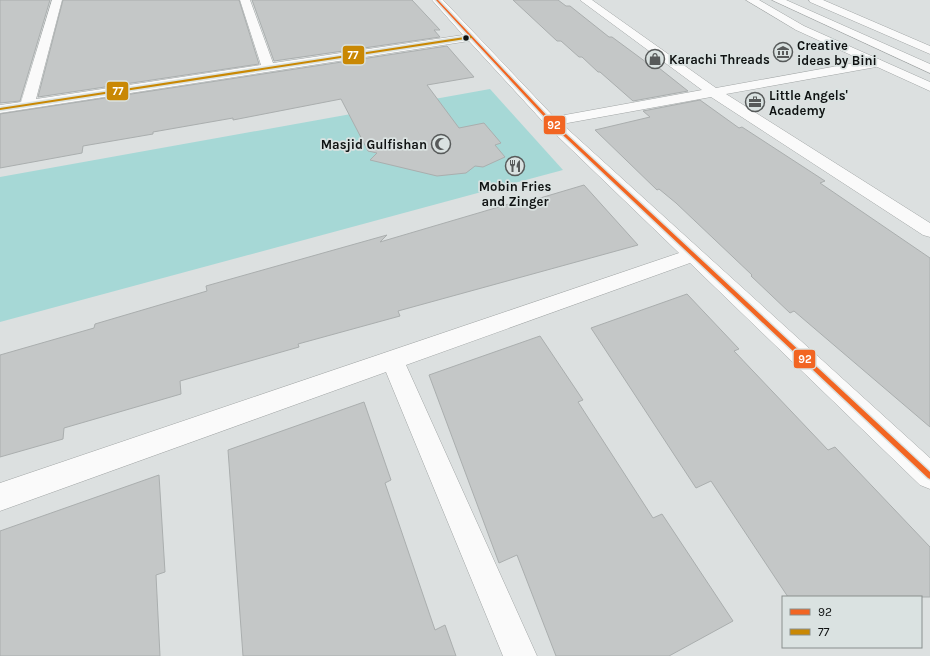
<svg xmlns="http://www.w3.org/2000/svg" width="930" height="656" font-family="Karla,sans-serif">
<rect width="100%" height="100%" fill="#dce0e0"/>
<!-- green -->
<path fill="#a6d8d6" d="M 490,89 L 563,170 L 0,322 L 0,177 Z"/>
<!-- building -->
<g fill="#c4c7c7" stroke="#aaaeae">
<path d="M 0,0 L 50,0 L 20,101 L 0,103 Z"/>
<path d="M 63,0 L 239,0 L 259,64 L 38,97 Z"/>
<path d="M 252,0 L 412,0 L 440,30 L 434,30 L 440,37 L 274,61 Z"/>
<path d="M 513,0 L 558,0 L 566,6 L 570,6 L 609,37 L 612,37 L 654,68 L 659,68 L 688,91 L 633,101 L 600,72 L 598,72 L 582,57 L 579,57 L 561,41 L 557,41 Z"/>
<path d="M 447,46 L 474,77 L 427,85 L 459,128 L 484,123 L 501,143 L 495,145 L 505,157 L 483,167 L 475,166 L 466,173 L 437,176 L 370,160 L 377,153 L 368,151 L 341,99 L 233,120 L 233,118 L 153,132 L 153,134 L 83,146 L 82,153 L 0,168 L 0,114 Z"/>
<path d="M 700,100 L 739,128 L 742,127 L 825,181 L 820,183 L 930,258 L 930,427 L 794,311 L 790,313 L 751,276 L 752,275 L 676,203 L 659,189 L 657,190 L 595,130 L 650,117 L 643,111 Z"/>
<path d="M 584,185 L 638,245 L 398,311 L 400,316 L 298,344 L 299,347 L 180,381 L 181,394 L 64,428 L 63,439 L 0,457 L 0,355 L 94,328 L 95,324 L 207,291 L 206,286 L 387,235 L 380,242 L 519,201 L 520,204 Z"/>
<path d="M 687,294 L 739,349 L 734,351 L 828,450 L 835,447 L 930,547 L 930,597 L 788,597 L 711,481 L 696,488 L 591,328 Z"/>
<path d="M 540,336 L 583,400 L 578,402 L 653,518 L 662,514 L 733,621 L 669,656 L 556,656 L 517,555 L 499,563 L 429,375 Z"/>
<path d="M 364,402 L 391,480 L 385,483 L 435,630 L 445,625 L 456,656 L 243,656 L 228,450 Z"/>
<path d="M 159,475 L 165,572 L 156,575 L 160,656 L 0,656 L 0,531 Z"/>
</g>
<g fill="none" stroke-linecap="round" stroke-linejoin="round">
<!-- minor casing -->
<g stroke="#a1a5a5" stroke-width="1">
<path id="minor" d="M 52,0 L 62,0 L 36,99 L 261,65 L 240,0 L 250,0 L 273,63 L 463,35 L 432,0 L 443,0 L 554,117 L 702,90 L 580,0 L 592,0 L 716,88 L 876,59 L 881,60 L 882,63 L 876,67 L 726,94 L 930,223 L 930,237 L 923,235 L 711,97 L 562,124 L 930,458 L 930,489 L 920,485 L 690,263 L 406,365 L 537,656 L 503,656 L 386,372 L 0,511 L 0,483 L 679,253 L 546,125 L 469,41 L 0,113 L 0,105 L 21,102 Z"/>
</g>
<!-- trunk casing -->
<g stroke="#a1a5a5" stroke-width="1">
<g id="trunk">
<path d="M 746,0 L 759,0 L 804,26 L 930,82 L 930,91 L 796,30 Z"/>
<path d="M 772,0 L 786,0 L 930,64 L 930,73 Z"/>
<path d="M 809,0 L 823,0 L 930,46 L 930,54 L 810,2 Z"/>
</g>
</g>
<!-- minor -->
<use href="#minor" fill="#fafafa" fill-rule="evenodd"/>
<!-- trunk -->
<use href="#trunk" fill="#fafafa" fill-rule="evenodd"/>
<!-- bus-1 casing -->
<g stroke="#dae2e1" stroke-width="3">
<path id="bus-1" d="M 436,0 L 438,0 L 552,121 L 930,472 L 930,479 L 928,478 L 550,123 Z"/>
</g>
<!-- bus-2 casing -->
<g stroke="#dae2e1" stroke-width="3">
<path id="bus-2" d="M 471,36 L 472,36 L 472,38 L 0,110 L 0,108 Z"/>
</g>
<!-- bus-1 -->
<use href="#bus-1" fill="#f26522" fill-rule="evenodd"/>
<!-- bus-2 -->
<use href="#bus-2" fill="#c98804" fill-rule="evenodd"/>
</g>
<!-- icons -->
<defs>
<g id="museum-ring" transform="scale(1)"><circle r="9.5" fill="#dae2e1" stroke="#575a5a" stroke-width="1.5"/><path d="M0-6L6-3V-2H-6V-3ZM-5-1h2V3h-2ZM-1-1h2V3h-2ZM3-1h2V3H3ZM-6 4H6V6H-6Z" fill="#575a5a"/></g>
<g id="shop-ring" transform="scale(1)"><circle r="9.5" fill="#dae2e1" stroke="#575a5a" stroke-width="1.5"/><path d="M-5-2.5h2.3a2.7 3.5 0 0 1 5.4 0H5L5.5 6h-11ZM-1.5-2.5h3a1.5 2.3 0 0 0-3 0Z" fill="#575a5a"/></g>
<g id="office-ring" transform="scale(1)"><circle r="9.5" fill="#dae2e1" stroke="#575a5a" stroke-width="1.5"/><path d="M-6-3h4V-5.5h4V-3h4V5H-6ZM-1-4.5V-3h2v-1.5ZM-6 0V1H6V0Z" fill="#575a5a"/></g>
<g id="mosque-ring" transform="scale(1)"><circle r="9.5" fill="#dae2e1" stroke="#575a5a" stroke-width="1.5"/><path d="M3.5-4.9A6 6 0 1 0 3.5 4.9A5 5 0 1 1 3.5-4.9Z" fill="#575a5a"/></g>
<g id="restaurant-ring" transform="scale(1)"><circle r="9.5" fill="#dae2e1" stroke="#575a5a" stroke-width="1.5"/><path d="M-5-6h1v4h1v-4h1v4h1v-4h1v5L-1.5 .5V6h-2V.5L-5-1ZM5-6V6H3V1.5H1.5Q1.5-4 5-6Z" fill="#575a5a"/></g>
</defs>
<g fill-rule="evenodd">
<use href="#museum-ring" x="783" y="52"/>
<use href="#shop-ring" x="655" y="59"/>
<use href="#office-ring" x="755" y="102"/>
<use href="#mosque-ring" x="441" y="144"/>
<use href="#restaurant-ring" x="515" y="166"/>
</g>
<!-- markers -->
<circle fill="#0f1212" stroke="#dae2e1" stroke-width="1.5" cx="466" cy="38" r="3.5"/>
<g text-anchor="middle" stroke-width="3.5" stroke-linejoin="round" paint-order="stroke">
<!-- far-poi labels -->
<g font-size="13" font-weight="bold" fill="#0f1212" stroke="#dae2e1" text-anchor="start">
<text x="797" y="50">Creative<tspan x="797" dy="15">ideas by Bini</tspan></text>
<text x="669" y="64">Karachi Threads</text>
<text x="769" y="100">Little Angels'<tspan x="769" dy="15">Academy</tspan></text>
<text x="427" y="149" text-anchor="end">Masjid Gulfishan</text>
<text x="515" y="191" text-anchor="middle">Mobin Fries<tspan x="515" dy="15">and Zinger</tspan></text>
</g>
</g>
<g stroke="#dae2e1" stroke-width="1.5">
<rect x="342" y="45" width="23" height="20" rx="4" fill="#c98804"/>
<rect x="106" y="81" width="23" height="20" rx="4" fill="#c98804"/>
<rect x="543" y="115" width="23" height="20" rx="4" fill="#f26522"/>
<rect x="793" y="349" width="23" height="20" rx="4" fill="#f26522"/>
</g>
<g font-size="11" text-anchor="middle" font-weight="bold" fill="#fff">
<text x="353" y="59">77</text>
<text x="118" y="95">77</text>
<text x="554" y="129">92</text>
<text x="805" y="363">92</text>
</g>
<!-- legend -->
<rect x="782" y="596" width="140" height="52" fill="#dae2e1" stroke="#898f8e"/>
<rect x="790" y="609" width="20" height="6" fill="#f26522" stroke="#898f8e"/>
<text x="818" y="616" font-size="12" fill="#0f1212">92</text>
<rect x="790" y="629" width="20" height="6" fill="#c98804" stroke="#898f8e"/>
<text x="818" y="636" font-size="12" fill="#0f1212">77</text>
</svg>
